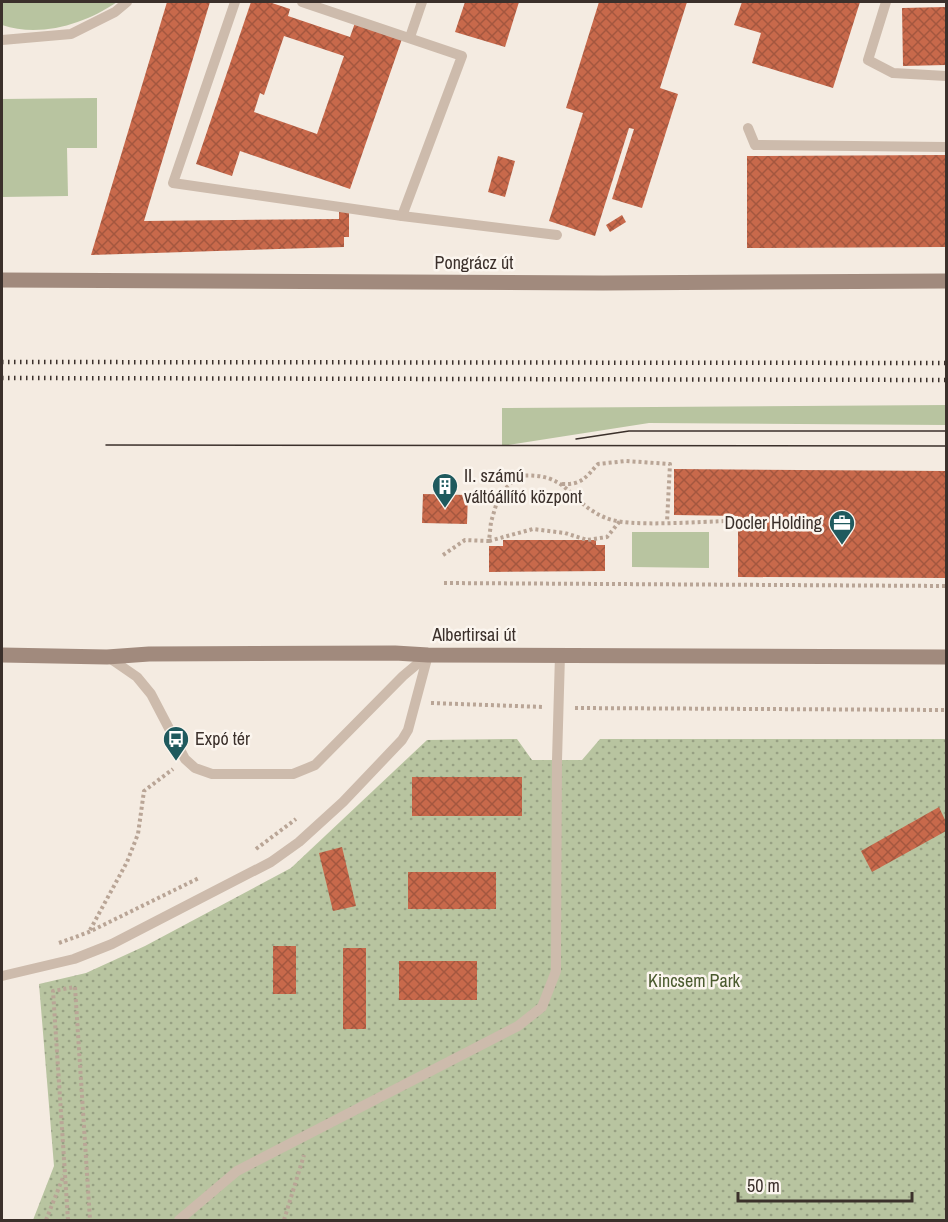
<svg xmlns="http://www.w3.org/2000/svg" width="948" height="1222" font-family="'Archivo Narrow',sans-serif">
<defs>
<pattern id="park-dots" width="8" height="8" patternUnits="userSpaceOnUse" patternTransform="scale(1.5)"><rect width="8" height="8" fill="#b8c4a0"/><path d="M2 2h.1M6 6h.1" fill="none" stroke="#97a083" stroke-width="1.8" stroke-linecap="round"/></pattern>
<pattern id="building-cross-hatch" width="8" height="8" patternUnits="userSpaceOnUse" patternTransform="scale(1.5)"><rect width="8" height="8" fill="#c8694b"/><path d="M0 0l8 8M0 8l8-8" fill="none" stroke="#a4573f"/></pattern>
</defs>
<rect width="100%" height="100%" fill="#f4ebe1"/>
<!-- grass -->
<g fill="#b8c4a0">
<path d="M 2,2 L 117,2 C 85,24 40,38 2,25 Z"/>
<path d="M 97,98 L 97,148 L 67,148 L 68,196 L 2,197 L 2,99 Z"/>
<path d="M 946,405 L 946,425 L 649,423 L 502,446 L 502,408 Z"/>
<path d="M 632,532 L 709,532 L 709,568 L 632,567 Z"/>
</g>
<!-- park -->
<path fill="url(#park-dots)" d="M 517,739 L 532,760 L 582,760 L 600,739 L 946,739 L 946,1220 L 33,1220 L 54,1166 L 39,984 L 86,973 L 145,946 L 291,868 L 427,740 Z"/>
<!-- building -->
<g fill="url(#building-cross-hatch)" fill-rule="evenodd">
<path d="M 167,2 L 210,2 L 144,221 L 339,219 L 339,211 L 349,211 L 349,237 L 344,237 L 344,247 L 91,255 Z"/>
<path d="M 251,2 L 269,2 L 290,9 L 288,16 L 350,37 L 356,20 L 403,36 L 350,189 L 240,151 L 232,176 L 196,164 ZM 284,36 L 344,56 L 317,134 L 254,112 L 260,93 L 264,95 Z"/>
<path d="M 465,2 L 519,2 L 505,47 L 455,32 Z"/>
<path d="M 599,2 L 687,2 L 660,88 L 678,94 L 642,208 L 612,199 L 634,129 L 629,128 L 595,236 L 549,221 L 583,113 L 566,108 Z"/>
<path d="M 742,2 L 860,2 L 833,88 L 752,63 L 761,33 L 734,25 Z"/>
<path d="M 946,7 L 946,65 L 903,66 L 902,8 Z"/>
<path d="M 946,155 L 946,247 L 747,248 L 747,156 Z"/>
<path d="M 498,156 L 515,161 L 505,197 L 488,192 Z"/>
<path d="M 622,215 L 626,222 L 610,232 L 606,225 Z"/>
<path d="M 674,469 L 946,471 L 946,578 L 738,577 L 738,516 L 674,515 Z"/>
<path d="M 423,494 L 468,495 L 467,524 L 422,523 Z"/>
<path d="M 503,540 L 596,540 L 596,545 L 605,545 L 605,571 L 489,572 L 489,546 L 503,546 Z"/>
<rect x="412" y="777" width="110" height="39"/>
<path d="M 939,807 L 946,822 L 946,831 L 872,872 L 861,851 Z"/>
<path d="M 342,847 L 356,906 L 333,911 L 319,853 Z"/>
<rect x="408" y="872" width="88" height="37"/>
<rect x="273" y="946" width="23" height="48"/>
<rect x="343" y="948" width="23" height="81"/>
<rect x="399" y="961" width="78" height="39"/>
</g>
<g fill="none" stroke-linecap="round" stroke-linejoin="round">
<!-- path -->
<g stroke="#b9a596" stroke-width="4" stroke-dasharray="3 3" stroke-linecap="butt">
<path d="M 562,484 C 582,485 586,477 598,464 L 626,461 L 670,464 L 667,522"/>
<path d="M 489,541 L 533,529 L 565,533 L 587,540 L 607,537 L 620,521"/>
<path d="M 443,555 L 465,540 L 489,541 L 491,522 L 499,495 L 518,476 C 570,471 567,502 606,518 C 628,528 703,521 731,521"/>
<path d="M 444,583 L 946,586"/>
<path d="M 431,703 L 544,707"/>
<path d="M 575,708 L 946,710"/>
<path d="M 256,849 L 296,819"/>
<path d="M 90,930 L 127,862 L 138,834 L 144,791 L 173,769"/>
<path d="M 59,943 L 89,932 L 199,878"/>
<path d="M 46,1220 L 64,1175"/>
<path d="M 68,1220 L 53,991 L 75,987 L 90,1220"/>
<path d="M 284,1220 L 304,1155"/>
</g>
<!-- lane -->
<g stroke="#cdbbac" stroke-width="10">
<path d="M 235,2 L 173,183 L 402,216 L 462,56 L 302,2"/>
<path d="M 886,2 L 868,60 L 893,73 L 946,76"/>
<path d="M 410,37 L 422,2"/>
<path d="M 2,40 L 71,34 L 115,12 L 127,2"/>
<path d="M 748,128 L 755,145 L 946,147"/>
<path d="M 402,216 L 557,235"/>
<path d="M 108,657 L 137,677 L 151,694 L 185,759 L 195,768 L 212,774 L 293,774 L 315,765 L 403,676 L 428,655"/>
<path d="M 2,976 L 74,959 L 112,944 L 271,862 L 299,842 L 343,802 L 402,740 L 408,730 L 428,655"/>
<path d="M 179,1220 L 237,1171 L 518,1026 L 542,1007 L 556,971 L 557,760 L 560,655"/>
</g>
<!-- secondary -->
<g stroke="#a18a7d" stroke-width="15">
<path d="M 2,280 L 603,283 L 946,281"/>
<path d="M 2,655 L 107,657 L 149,654 L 395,653 L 428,655 L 946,657"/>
</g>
<!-- tram -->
<g stroke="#3b302b" stroke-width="1.5">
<path d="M 576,439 L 629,431 L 946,431"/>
<path d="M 106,445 L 946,446"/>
</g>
<!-- rail -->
<g stroke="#3b302b" stroke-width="4.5" stroke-dasharray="1.5 4.5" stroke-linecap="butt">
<path d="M 2,362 L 946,363"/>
<path d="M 2,378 L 946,380"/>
</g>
</g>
<!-- icons -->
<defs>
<g id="building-pin" transform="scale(1.35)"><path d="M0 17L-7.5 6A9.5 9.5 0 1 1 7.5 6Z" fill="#1f5a5e" stroke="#fbf5ee"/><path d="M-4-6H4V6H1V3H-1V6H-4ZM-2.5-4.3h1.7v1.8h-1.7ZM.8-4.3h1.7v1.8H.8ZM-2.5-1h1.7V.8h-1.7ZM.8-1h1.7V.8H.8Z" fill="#fff"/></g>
<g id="office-pin" transform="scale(1.35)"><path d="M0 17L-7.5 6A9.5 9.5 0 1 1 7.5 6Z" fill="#1f5a5e" stroke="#fbf5ee"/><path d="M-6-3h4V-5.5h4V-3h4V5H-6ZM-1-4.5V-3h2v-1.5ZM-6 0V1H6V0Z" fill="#fff"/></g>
<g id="bus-pin" transform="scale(1.35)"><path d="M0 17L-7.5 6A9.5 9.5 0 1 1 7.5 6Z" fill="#1f5a5e" stroke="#fbf5ee"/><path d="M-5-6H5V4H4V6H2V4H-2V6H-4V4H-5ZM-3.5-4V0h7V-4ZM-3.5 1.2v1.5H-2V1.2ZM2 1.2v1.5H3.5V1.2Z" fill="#fff"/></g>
</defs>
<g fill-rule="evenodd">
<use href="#building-pin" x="445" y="486"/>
<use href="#office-pin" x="842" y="523"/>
<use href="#bus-pin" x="176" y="739"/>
</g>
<g text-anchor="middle" stroke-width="5" stroke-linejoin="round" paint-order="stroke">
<!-- street labels -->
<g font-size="18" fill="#3b302b" stroke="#fbf5ee">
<text x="474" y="269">Pongrácz út</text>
<text x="474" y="641">Albertirsai út</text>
</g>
<!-- poi labels -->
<g font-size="18" fill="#3b302b" stroke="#fbf5ee" text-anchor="start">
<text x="464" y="482">II. számú<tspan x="464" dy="21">váltóállító központ</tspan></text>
<text x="822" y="529" text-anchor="end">Docler Holding</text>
<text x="195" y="745">Expó tér</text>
</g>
<!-- park labels -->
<g font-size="18" fill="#4a5a2e" stroke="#fbf5ee">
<text x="694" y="987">Kincsem Park</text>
</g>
</g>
<!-- border -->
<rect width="948" height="1222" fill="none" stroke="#3b302b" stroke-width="6"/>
<!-- scale -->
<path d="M738 1192v9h174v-9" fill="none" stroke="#3b302b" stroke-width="3"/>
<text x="747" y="1192" font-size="18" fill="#3b302b" stroke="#fbf5ee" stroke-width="4.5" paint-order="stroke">50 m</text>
</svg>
